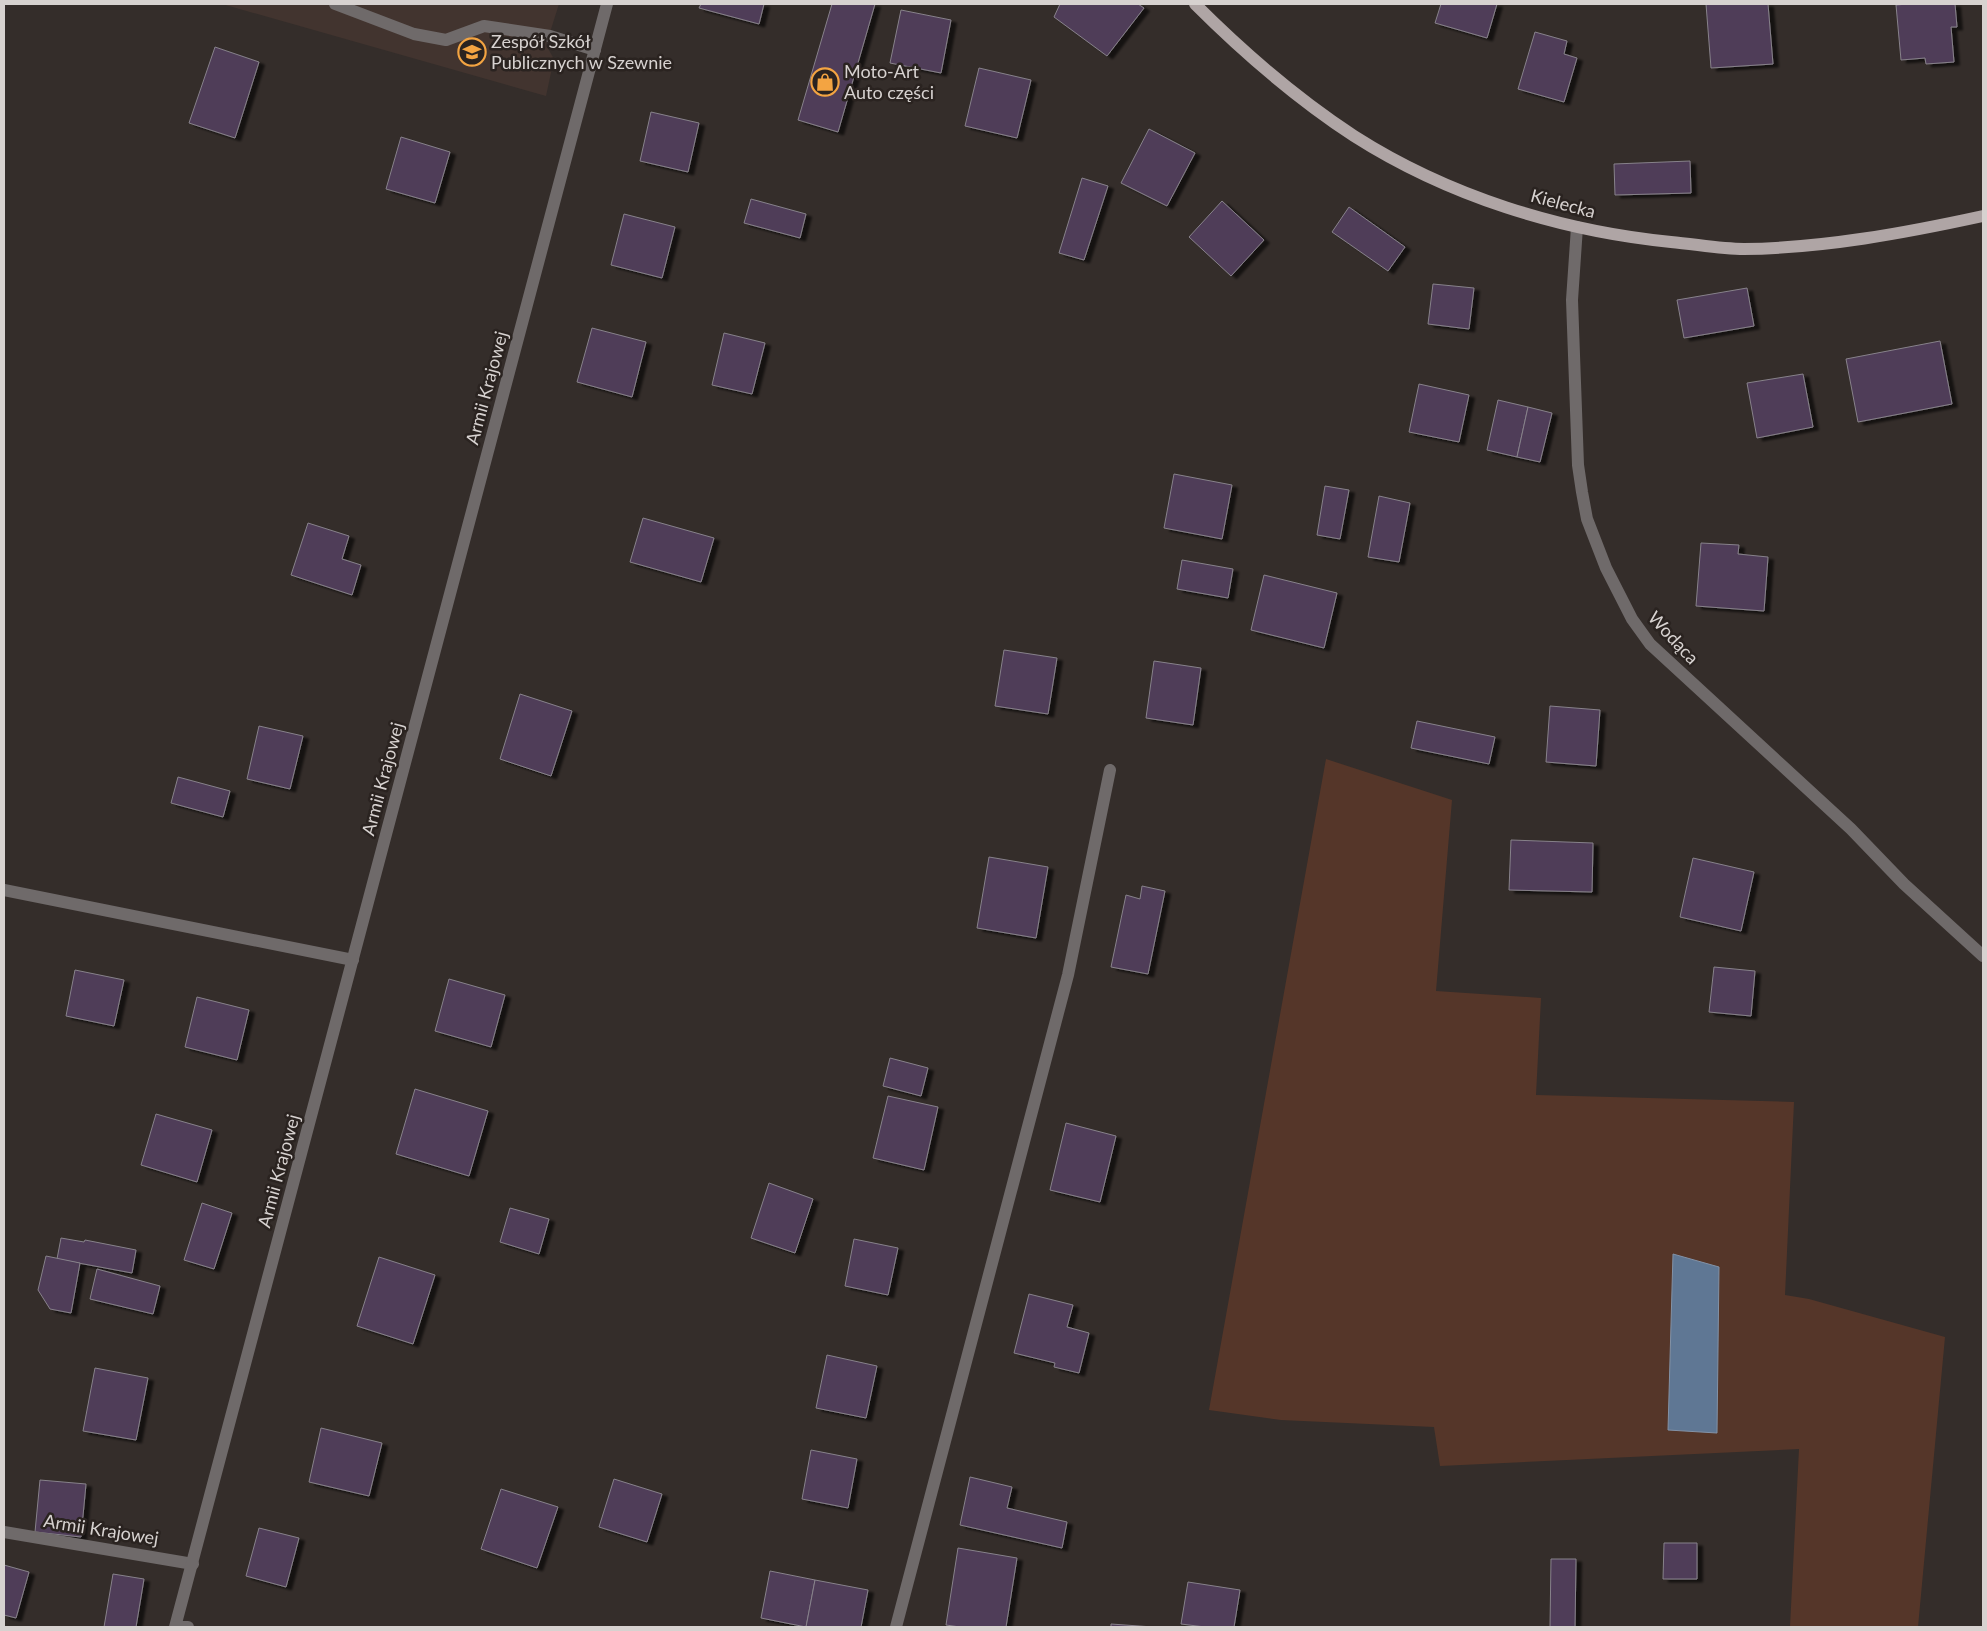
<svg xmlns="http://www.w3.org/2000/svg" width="1987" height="1631" font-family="Lato,sans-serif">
<defs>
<filter id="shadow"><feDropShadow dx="5.5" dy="3" stdDeviation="1" flood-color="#0009"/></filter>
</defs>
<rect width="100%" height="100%" fill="#342d2a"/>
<!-- built -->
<path fill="#42342f" d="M 222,4 L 559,4 L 546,45 L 554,59 L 546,96 Z"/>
<!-- green -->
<path fill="#553629" d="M 1326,759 L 1452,800 L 1436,991 L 1541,998 L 1536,1095 L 1794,1102 L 1785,1295 L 1809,1299 L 1945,1337 L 1918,1627 L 1790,1627 L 1799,1449 L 1440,1466 L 1434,1427 L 1281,1420 L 1209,1410 Z"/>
<!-- water -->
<path fill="#5f7794" stroke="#8392a6" d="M 1673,1254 L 1719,1267 L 1717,1433 L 1668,1430 Z"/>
<!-- building -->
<g fill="#4f3c59" stroke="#87828a" filter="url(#shadow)">
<path d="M 701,4 L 764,4 L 759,24 L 699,8 Z"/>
<path d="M 832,4 L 875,4 L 838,132 L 798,120 Z"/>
<path d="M 1060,4 L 1138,4 L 1144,8 L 1107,56 L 1054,17 Z"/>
<path d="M 1441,4 L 1497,4 L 1487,38 L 1435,23 Z"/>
<path d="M 1706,4 L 1768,4 L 1773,64 L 1711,68 Z"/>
<path d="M 1908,4 L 1955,4 L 1957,27 L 1951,27 L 1954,62 L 1926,64 L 1925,58 L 1901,60 L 1896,5 Z"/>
<path d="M 901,10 L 951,20 L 941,73 L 890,63 Z"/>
<path d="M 1535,32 L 1567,41 L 1564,54 L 1577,58 L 1564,102 L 1518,89 Z"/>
<path d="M 215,47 L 259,62 L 235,138 L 189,123 Z"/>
<path d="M 979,68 L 1031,80 L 1017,138 L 965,126 Z"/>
<path d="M 651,112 L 699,123 L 688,172 L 640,161 Z"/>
<path d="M 1149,129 L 1195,153 L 1167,206 L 1121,183 Z"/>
<path d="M 401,137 L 450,152 L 435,203 L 386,189 Z"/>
<path d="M 1690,161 L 1691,193 L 1615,195 L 1614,164 Z"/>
<path d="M 1082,178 L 1108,186 L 1084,260 L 1059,253 Z"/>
<path d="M 751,199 L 806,214 L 800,238 L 744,223 Z"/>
<path d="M 1222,201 L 1264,240 L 1231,276 L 1189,237 Z"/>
<path d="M 1349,207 L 1405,247 L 1388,271 L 1332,232 Z"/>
<path d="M 624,214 L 675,227 L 662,278 L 611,265 Z"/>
<path d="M 1433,284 L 1474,288 L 1469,329 L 1428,324 Z"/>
<path d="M 1747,288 L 1754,326 L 1684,338 L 1677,300 Z"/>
<path d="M 592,328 L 646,342 L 632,397 L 577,382 Z"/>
<path d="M 724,333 L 765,343 L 752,394 L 712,385 Z"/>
<path d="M 1940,341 L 1952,404 L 1858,422 L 1846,359 Z"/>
<path d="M 1803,374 L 1813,427 L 1757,438 L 1747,383 Z"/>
<path d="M 1419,384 L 1469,395 L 1459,442 L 1409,432 Z"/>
<path d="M 1498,400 L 1528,407 L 1517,457 L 1487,450 Z"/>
<path d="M 1528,407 L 1552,413 L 1540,462 L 1517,457 Z"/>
<path d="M 1174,474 L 1232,485 L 1222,539 L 1164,528 Z"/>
<path d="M 1325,486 L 1349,490 L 1340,539 L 1317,535 Z"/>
<path d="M 1379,496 L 1410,503 L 1399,562 L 1368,557 Z"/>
<path d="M 643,518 L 714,538 L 701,582 L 630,562 Z"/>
<path d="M 308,523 L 349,536 L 342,559 L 361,565 L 352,595 L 291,575 Z"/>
<path d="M 1701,543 L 1739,545 L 1738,554 L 1768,557 L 1764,611 L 1696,606 Z"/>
<path d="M 1182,560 L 1233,569 L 1228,598 L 1177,589 Z"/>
<path d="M 1264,575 L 1337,593 L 1324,648 L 1251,630 Z"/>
<path d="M 1004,650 L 1057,658 L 1048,714 L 995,706 Z"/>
<path d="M 1154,661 L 1201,668 L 1193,725 L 1146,718 Z"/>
<path d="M 520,694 L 572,711 L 551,776 L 500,759 Z"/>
<path d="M 1550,706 L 1600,710 L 1596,766 L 1546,762 Z"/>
<path d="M 1417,721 L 1495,737 L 1489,764 L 1411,748 Z"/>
<path d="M 259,726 L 303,736 L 290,789 L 247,779 Z"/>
<path d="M 178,777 L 230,791 L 223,817 L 171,803 Z"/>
<path d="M 1511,840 L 1593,843 L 1592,892 L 1509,890 Z"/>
<path d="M 989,857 L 1048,867 L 1036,938 L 977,928 Z"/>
<path d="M 1693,858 L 1754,872 L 1741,931 L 1680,917 Z"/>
<path d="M 1142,886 L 1165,891 L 1148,974 L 1111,967 L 1126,895 L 1140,899 Z"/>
<path d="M 1714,967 L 1755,971 L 1751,1016 L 1709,1012 Z"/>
<path d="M 75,970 L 124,980 L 114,1026 L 66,1016 Z"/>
<path d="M 449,979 L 505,995 L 491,1047 L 435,1031 Z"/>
<path d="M 197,997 L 249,1010 L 237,1060 L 185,1047 Z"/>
<path d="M 890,1058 L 928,1068 L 921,1096 L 883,1086 Z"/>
<path d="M 415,1089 L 488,1111 L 469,1176 L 396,1154 Z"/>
<path d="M 888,1096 L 938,1107 L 924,1170 L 873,1158 Z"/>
<path d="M 156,1114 L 212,1130 L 197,1182 L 141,1165 Z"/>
<path d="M 1066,1123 L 1116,1136 L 1100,1202 L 1050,1190 Z"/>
<path d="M 769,1183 L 813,1199 L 795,1253 L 751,1238 Z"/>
<path d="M 202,1203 L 232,1213 L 214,1269 L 184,1260 Z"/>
<path d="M 510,1208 L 549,1219 L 539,1254 L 500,1242 Z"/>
<path d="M 61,1238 L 84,1242 L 85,1240 L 136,1250 L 132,1273 L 57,1259 Z"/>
<path d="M 854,1239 L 898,1248 L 888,1295 L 845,1286 Z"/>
<path d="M 46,1256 L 80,1263 L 71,1313 L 50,1309 L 38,1290 Z"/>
<path d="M 379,1257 L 435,1275 L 413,1344 L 357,1326 Z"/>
<path d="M 97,1269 L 160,1286 L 153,1314 L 90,1299 Z"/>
<path d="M 1029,1294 L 1073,1305 L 1067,1327 L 1089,1333 L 1079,1373 L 1054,1367 L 1055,1363 L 1014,1353 Z"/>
<path d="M 827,1355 L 877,1366 L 866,1418 L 816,1408 Z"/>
<path d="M 95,1368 L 148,1378 L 136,1440 L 83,1431 Z"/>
<path d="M 321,1428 L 382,1443 L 369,1496 L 309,1482 Z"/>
<path d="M 811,1450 L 857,1459 L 848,1508 L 802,1499 Z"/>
<path d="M 970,1477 L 1012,1487 L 1007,1508 L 1067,1522 L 1062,1548 L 960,1525 Z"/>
<path d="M 614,1479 L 662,1494 L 647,1542 L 599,1527 Z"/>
<path d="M 40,1480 L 86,1484 L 81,1537 L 35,1532 Z"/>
<path d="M 501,1489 L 558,1507 L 537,1568 L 481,1549 Z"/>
<path d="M 259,1528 L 299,1538 L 286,1587 L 246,1576 Z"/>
<path d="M 1664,1543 L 1697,1543 L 1697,1579 L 1663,1579 Z"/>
<path d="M 958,1548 L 1017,1558 L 1006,1627 L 960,1627 L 946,1625 Z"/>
<path d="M 1551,1559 L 1576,1559 L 1575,1627 L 1550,1627 Z"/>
<path d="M 4,1565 L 29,1572 L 16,1618 L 4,1615 Z"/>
<path d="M 770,1571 L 815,1580 L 806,1627 L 761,1618 Z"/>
<path d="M 113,1574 L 144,1579 L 136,1627 L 104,1627 Z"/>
<path d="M 815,1580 L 868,1590 L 861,1627 L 806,1627 Z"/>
<path d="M 1188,1582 L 1240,1590 L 1234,1627 L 1205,1627 L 1181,1624 Z"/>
<path d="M 1111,1624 L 1153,1627 L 1111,1627 Z"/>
</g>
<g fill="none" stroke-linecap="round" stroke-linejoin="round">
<!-- minor -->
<g stroke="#6f6a6a" stroke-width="12">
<path d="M 335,4 L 414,34 L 446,40 L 484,26 L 550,36 L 595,50"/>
<path d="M 1577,227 L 1572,300 L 1578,465 L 1582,492 L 1587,519 L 1606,568 L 1632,619 L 1650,644 L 1851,829 L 1904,884 L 1983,956"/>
<path d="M 4,890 L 353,960"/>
<path d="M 4,1532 L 193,1564"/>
<path d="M 175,1627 L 607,4"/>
<path d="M 176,1627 L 188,1627"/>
<path d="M 896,1627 L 1068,975 L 1110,770"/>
</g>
<!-- major -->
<path stroke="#afa5a5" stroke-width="12" d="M 1195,4 C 1244,53 1296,98 1354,136 C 1448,196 1560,231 1671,242 C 1695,244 1720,249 1744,249 C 1824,248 1905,233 1983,216"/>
</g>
<!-- icons -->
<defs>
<g id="school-ring" transform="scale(1.4375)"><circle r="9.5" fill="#2a2320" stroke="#f3a442" stroke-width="1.5"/><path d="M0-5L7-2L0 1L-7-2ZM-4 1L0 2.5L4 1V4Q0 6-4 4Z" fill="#f3a442"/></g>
<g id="shop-ring" transform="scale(1.4375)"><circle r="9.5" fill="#2a2320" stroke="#f3a442" stroke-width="1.5"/><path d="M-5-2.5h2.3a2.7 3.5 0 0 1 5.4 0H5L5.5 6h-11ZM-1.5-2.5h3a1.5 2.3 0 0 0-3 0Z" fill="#f3a442"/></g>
</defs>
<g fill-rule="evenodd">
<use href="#school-ring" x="472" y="52"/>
<use href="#shop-ring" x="825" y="82"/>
</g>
<g text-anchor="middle" stroke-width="5" stroke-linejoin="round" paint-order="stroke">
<!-- poi labels -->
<g font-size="18" fill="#d7d2d0" stroke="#2a2320" text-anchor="start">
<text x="491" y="48">Zespół Szkół<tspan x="491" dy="21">Publicznych w Szewnie</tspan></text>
<text x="844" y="78">Moto-Art<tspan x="844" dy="21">Auto części</tspan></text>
</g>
<!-- street labels -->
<g font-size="18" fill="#d7d2d0" stroke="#2a2320">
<text transform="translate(1563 204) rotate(15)" y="6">Kielecka</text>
<text transform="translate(487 388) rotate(-75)" y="6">Armii Krajowej</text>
<text transform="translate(1673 638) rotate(47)" y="6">Wodąca</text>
<text transform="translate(383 779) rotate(-75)" y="6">Armii Krajowej</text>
<text transform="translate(279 1171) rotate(-75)" y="6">Armii Krajowej</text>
<text transform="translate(101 1530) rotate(9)" y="6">Armii Krajowej</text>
</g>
</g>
<!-- border -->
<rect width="1987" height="1631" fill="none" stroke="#d7d2d0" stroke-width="10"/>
</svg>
